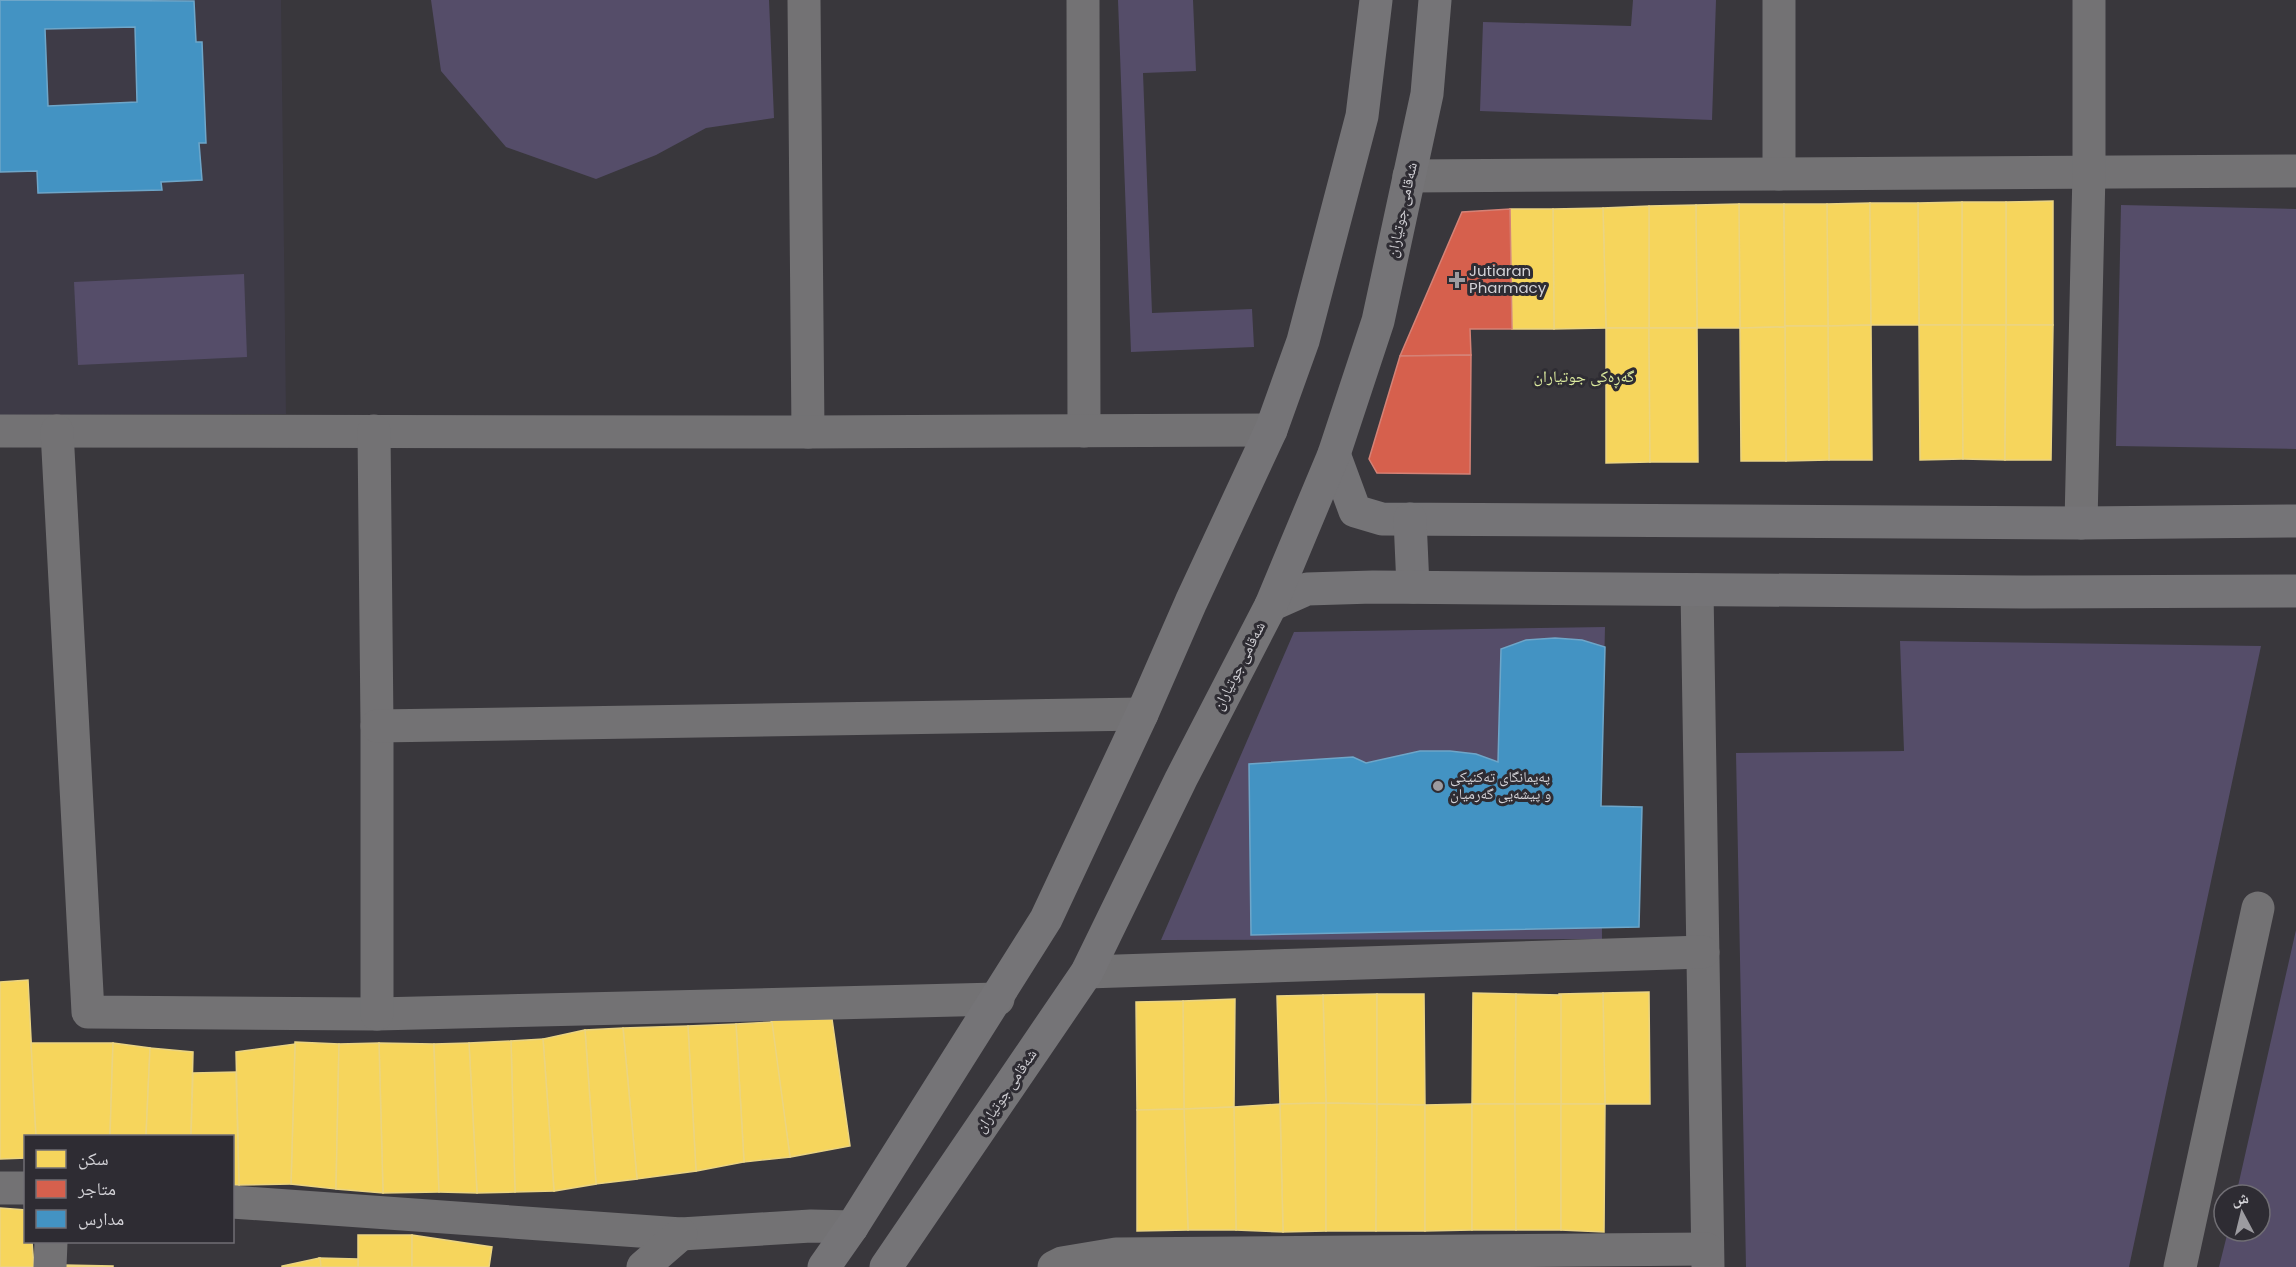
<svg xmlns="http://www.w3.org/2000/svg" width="2296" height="1267" font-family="Poppins,'Noto Naskh Arabic',sans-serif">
<rect width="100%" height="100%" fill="#39373c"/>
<!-- built -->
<path fill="#3e3b47" d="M 0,0 L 281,0 L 286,414 L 0,415 Z"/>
<!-- green -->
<g fill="#554d69">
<path d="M 431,0 L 769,0 L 774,118 L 706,128 L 656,155 L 596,179 L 506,147 L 441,71 Z"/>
<path d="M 1118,0 L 1193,0 L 1196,71 L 1143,73 L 1152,313 L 1252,309 L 1254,347 L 1131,352 Z"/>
<path d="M 1633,0 L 1716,0 L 1712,120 L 1480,111 L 1483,22 L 1631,26 Z"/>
<path d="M 2121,205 L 2296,209 L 2296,449 L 2116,446 Z"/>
<path d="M 244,274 L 247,357 L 78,365 L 74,282 Z"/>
<path d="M 1605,627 L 1601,806 L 1602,939 L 1161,940 L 1294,632 Z"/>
<path d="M 1900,641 L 2261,646 L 2129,1267 L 1746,1267 L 1736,753 L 1904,751 Z"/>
<path d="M 2296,930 L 2296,1267 L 2219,1267 L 2228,1231 L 2260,1231 L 2260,1195 L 2236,1195 Z"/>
</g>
<!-- homes -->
<g fill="#f6d55c" stroke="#ebd481" stroke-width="1.5">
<path d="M 2053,201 L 2053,325 L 2006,325 L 2006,202 Z"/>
<rect x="1962" y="202" width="44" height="123"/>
<path d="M 1962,202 L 1962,325 L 1919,325 L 1918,203 Z"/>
<path d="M 1870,203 L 1871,325 L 1828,326 L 1827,204 Z"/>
<path d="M 1870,203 L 1918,203 L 1919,325 L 1871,325 Z"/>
<path d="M 1739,204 L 1784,204 L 1785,327 L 1740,328 Z"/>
<path d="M 1739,204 L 1740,328 L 1697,328 L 1696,205 Z"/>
<path d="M 1784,204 L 1827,204 L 1828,326 L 1785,326 Z"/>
<path d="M 1696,205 L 1697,328 L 1649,328 L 1649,206 Z"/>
<path d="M 1649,206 L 1649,328 L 1606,328 L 1603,208 Z"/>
<path d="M 1603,208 L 1606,328 L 1554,329 L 1553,209 Z"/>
<path d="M 1510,209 L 1553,209 L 1554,329 L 1512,329 Z"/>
<path d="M 1871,325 L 1872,460 L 1829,460 L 1828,326 Z"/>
<path d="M 1919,325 L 1962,325 L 1963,459 L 1920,460 Z"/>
<path d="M 1962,325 L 2006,325 L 2005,460 L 1963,459 Z"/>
<path d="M 2006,325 L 2053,325 L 2051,460 L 2005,460 Z"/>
<path d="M 1785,326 L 1828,326 L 1829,460 L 1786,461 Z"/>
<path d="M 1785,327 L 1786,461 L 1741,461 L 1740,328 Z"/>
<path d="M 1606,328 L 1649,328 L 1650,462 L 1606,463 Z"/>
<path d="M 1649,328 L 1697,328 L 1698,462 L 1650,462 Z"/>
<path d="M 28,980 L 36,1136 L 26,1136 L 26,1158 L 0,1159 L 0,982 Z"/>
<path d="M 1649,992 L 1650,1104 L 1605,1104 L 1603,993 Z"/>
<path d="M 1473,993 L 1516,994 L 1515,1104 L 1472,1104 Z"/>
<path d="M 1603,993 L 1605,1104 L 1561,1104 L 1559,994 Z"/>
<path d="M 1377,994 L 1377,1104 L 1326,1103 L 1323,995 Z"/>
<path d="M 1377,994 L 1424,994 L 1425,1105 L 1377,1104 Z"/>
<path d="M 1516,994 L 1561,995 L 1561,1104 L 1515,1104 Z"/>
<path d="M 1323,995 L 1326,1103 L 1280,1104 L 1277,996 Z"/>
<path d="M 1235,999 L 1234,1107 L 1184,1109 L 1183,1001 Z"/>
<path d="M 1183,1001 L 1184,1109 L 1137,1110 L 1136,1002 Z"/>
<path d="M 832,1019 L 850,1146 L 790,1157 L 771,1020 Z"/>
<path d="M 772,1022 L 790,1157 L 744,1162 L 736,1024 Z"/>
<path d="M 736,1024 L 744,1162 L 696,1171 L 688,1026 Z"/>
<path d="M 688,1026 L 696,1171 L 637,1179 L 623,1028 Z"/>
<path d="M 623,1028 L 637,1179 L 596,1184 L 585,1030 Z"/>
<path d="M 585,1030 L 596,1184 L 554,1191 L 543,1039 Z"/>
<path d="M 543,1039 L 554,1191 L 515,1192 L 511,1041 Z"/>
<path d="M 511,1041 L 515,1192 L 477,1193 L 469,1043 Z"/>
<path d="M 295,1042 L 339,1044 L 336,1189 L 291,1184 Z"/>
<path d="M 31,1043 L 113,1043 L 110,1136 L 36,1136 Z"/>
<path d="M 113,1043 L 150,1048 L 146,1136 L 110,1136 Z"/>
<path d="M 379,1043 L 434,1044 L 439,1192 L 383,1193 Z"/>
<path d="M 379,1043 L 383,1193 L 336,1189 L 339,1044 Z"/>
<path d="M 469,1043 L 477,1193 L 439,1192 L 434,1044 Z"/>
<path d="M 295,1044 L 291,1184 L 239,1185 L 236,1052 Z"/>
<path d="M 150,1048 L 193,1052 L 191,1136 L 146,1136 Z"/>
<path d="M 236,1072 L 239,1185 L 232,1185 L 232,1136 L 191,1136 L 193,1073 Z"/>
<path d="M 1326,1103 L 1326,1231 L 1283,1232 L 1280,1104 Z"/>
<path d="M 1326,1103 L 1377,1104 L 1376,1231 L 1326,1231 Z"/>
<path d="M 1280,1104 L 1283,1232 L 1236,1230 L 1234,1107 Z"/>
<path d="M 1377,1104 L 1425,1105 L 1425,1231 L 1376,1231 Z"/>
<path d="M 1472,1104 L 1472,1230 L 1425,1231 L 1425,1105 Z"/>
<path d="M 1472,1104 L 1515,1104 L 1516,1230 L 1472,1230 Z"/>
<path d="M 1515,1104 L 1561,1104 L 1561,1230 L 1516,1230 Z"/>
<path d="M 1561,1104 L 1605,1104 L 1604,1232 L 1561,1230 Z"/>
<path d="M 1234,1107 L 1236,1230 L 1188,1230 L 1184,1109 Z"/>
<path d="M 1184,1109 L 1188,1230 L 1137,1231 L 1137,1110 Z"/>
<path d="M 0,1208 L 26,1210 L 26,1242 L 32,1242 L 34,1267 L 0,1267 Z"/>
<rect x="358" y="1235" width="54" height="32"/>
<path d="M 412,1235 L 492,1247 L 489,1267 L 412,1267 Z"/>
<path d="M 319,1258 L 358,1259 L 358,1267 L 320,1267 Z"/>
<path d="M 320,1258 L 321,1267 L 282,1267 L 282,1266 Z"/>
<path d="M 63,1265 L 113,1266 L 113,1267 L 63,1267 Z"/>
</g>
<!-- shops -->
<g fill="#d6604d" stroke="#d58276" stroke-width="1.5">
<path d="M 1510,209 L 1512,329 L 1470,329 L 1471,355 L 1400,356 L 1462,212 Z"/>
<path d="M 1471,355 L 1470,474 L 1377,473 L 1369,459 L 1400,356 Z"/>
</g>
<!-- schools -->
<g fill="#4393c3" stroke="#6ea6c9" stroke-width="1.5" fill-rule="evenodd">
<path d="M 0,0 L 194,1 L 196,42 L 202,42 L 206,143 L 199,143 L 202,180 L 161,182 L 162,190 L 38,193 L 37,171 L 0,172 ZM 135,27 L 137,102 L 48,106 L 45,29 Z"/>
<path d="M 1555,638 L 1582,640 L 1605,647 L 1601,806 L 1642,807 L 1639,927 L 1251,935 L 1249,764 L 1353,757 L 1366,763 L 1420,751 L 1450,751 L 1476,754 L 1498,762 L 1501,649 L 1526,640 Z"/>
</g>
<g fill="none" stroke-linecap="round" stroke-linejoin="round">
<!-- street -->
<g stroke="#737274" stroke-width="33">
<path d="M 804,0 L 808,432"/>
<path d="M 1083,0 L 1084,431"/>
<path d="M 1779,0 L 1779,174"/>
<path d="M 1409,176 L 2296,171"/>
<path d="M 0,431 L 808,432 L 1271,430"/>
<path d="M 57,431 L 88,1012 L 377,1014 L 998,999"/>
<path d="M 374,431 L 377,726 L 377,1014"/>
<path d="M 2081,523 L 2089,172 L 2089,0"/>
<path d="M 1697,590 L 1708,1267"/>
<path d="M 377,726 L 1142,714"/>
<path d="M 1087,972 L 1703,952"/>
<path d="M 0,1188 L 26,1188"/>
<path d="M 232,1202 L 681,1234 L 811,1226 L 852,1227"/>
<path d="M 50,1267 L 51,1242"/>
<path d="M 643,1267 L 681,1234"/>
<path d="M 1054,1267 L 1062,1263 L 1116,1254 L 1707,1249"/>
<path d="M 2180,1267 L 2258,908"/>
</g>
<!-- secondary -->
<g stroke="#757477" stroke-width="33">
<path d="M 1334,454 L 1355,511 L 1382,519 L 2081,523 L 2296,521"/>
<path d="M 1410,519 L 1413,587"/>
<path d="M 1271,605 L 1307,589 L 1373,587 L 2022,592 L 2296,591"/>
<path d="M 824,1267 L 852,1227 L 1046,919 L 1142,714 L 1191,602 L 1271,430 L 1303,341 L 1362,116 L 1376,0"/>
<path d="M 886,1267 L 1087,972 L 1181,779 L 1271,605 L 1334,454 L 1378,321 L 1427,94 L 1435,0"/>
</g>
</g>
<!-- markers -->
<g fill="#9c9ba0" stroke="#2e2c33" stroke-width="2">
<path d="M1454 271h6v6h6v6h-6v6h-6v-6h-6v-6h6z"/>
<circle cx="1438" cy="786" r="6"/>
</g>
<g text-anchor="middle" stroke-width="6" stroke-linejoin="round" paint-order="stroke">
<!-- street labels -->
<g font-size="15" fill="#d2d1d6" stroke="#2e2c33">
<text transform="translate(1402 210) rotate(-78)" y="5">شەقامی جوتیاران</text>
<text transform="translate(1239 666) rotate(-63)" y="5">شەقامی جوتیاران</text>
<text transform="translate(1006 1091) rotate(-56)" y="5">شەقامی جوتیاران</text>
</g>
<!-- poi labels -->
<g font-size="15" fill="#d2d1d6" stroke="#2e2c33" text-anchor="start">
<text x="1469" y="276">Jutiaran<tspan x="1469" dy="17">Pharmacy</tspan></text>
<text x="1450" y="782">پەیمانگای تەکنیکی<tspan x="1450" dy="17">و پیشەیی گەرمیان</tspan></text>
</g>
<!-- neighbourhood labels -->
<g font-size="16" fill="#ddec9f" stroke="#2e2c33">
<text x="1584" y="382">گەڕەکی جوتیاران</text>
</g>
</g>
<!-- legend -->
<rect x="24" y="1135" width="210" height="108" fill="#2e2c33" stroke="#706e74" stroke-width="1.5"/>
<rect x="36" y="1150" width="30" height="18" fill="#f6d55c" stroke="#706e74" stroke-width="1.5"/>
<text x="78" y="1165" font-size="18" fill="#d2d1d6">سكن</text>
<rect x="36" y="1180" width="30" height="18" fill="#d6604d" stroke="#706e74" stroke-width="1.5"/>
<text x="78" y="1195" font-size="18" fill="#d2d1d6">متاجر</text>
<rect x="36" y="1210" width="30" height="18" fill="#4393c3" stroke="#706e74" stroke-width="1.5"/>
<text x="78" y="1225" font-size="18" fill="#d2d1d6">مدارس</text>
<!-- north arrow -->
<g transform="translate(2242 1213) rotate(353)"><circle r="28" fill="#2e2c33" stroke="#706e74" stroke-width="1.5"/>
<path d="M0-4.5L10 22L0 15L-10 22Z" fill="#9c9ba0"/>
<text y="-9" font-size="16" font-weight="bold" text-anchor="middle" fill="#d2d1d6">ش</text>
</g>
</svg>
